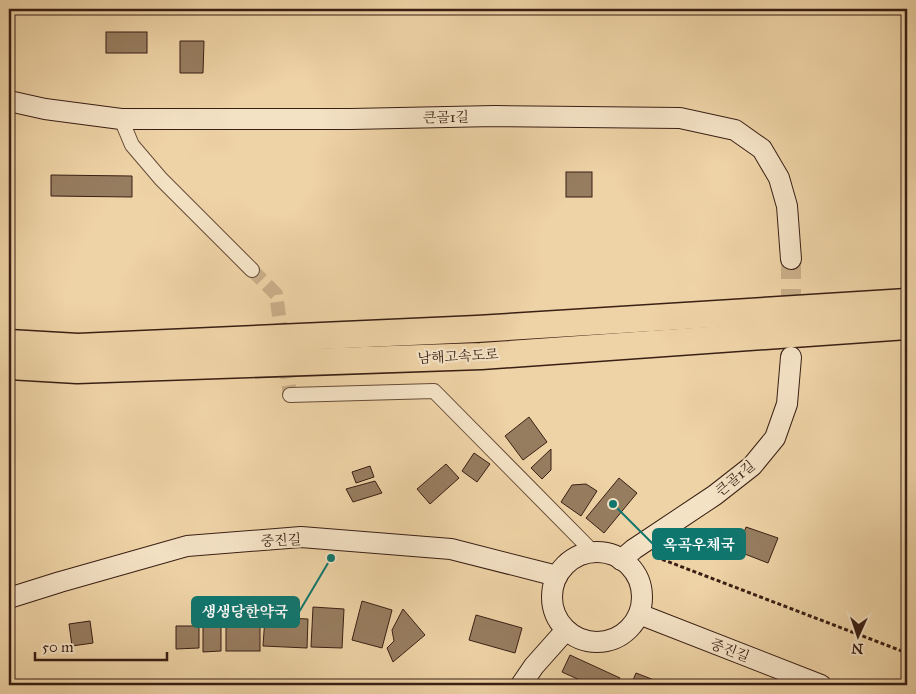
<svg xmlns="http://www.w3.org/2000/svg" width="916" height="694" font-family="'IM FELL Great Primer','Noto Serif KR',serif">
<rect width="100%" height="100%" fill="#eed3a6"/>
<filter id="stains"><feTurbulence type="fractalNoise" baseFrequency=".004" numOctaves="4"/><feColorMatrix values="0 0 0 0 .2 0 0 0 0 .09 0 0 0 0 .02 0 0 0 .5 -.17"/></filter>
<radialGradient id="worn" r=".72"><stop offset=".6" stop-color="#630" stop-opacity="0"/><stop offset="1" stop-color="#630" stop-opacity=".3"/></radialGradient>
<!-- building -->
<g fill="#977d60" stroke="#391f14">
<rect x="106" y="32" width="41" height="21"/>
<path d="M 180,41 L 204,41 L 203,73 L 180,73 Z"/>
<rect x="566" y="172" width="26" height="25"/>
<path d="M 51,175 L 132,176 L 132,197 L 51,196 Z"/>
<path d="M 529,417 L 547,442 L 523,460 L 505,436 Z"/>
<path d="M 551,449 L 551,470 L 542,479 L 531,468 Z"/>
<path d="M 474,453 L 490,464 L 477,482 L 462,471 Z"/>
<path d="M 446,464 L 459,478 L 430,504 L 417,489 Z"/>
<path d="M 370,466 L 374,477 L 356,483 L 352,472 Z"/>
<path d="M 619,478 L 637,493 L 604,533 L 586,518 Z"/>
<path d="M 375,481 L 382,493 L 353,502 L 346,489 Z"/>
<path d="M 586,484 L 597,491 L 581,516 L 561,502 L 572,485 Z"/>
<path d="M 746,527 L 778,538 L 768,563 L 737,551 Z"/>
<path d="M 362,601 L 392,610 L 382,648 L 352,640 Z"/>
<path d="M 313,607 L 344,609 L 342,648 L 311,647 Z"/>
<path d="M 403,609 L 425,635 L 393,662 L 387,648 L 394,641 L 392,630 Z"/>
<path d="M 476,615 L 522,628 L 515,653 L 469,640 Z"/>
<path d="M 265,617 L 308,619 L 307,648 L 263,646 Z"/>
<path d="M 90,621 L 93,643 L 72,646 L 69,624 Z"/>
<path d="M 221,621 L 221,651 L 203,652 L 203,622 Z"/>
<rect x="226" y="622" width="34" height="29"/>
<path d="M 176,626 L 199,626 L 199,648 L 176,649 Z"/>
<path d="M 570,655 L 620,678 L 617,685 L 591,685 L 562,672 Z"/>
<path d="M 636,673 L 667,685 L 631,685 Z"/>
</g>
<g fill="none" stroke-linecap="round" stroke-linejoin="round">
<!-- minor-tunnel -->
<path stroke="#caaf89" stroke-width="14" stroke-dasharray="14 7" stroke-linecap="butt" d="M 252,270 L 276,294 L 290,395"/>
<!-- secondary-tunnel -->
<path stroke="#caaf89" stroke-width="20" stroke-dasharray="20 10" stroke-linecap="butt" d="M 791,259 L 791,322"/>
<!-- minor casing -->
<g stroke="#664c38" stroke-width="16">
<g id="minor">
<path d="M 121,119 L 132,145 L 161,179 L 252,270"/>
<path d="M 290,395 L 434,391 L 594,553"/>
</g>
</g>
<!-- secondary casing -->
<g stroke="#391f14" stroke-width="22">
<g id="secondary">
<path d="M 9,101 L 45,109 L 121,119 L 351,119 L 495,116 L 680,118 L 735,130 L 762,149 L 779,178 L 787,206 L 791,259"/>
<circle cx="597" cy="597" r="45"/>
<path d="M 621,560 L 634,549 L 715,495 L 752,466 L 775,438 L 787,404 L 791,357"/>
<path d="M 9,598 L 60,582 L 187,546 L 301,537 L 451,549 L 557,576"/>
<path d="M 639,614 L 821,685"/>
<path d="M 521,685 L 534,666 L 566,630"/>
</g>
</g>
<!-- motorway casing -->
<g stroke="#391f14" stroke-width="29">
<g id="motorway">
<path d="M 9,343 L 78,347 L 477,329 L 907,302"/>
<path d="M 9,366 L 77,370 L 481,356 L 907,326"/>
</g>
</g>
<!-- path -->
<path stroke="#391f14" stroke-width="3" stroke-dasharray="4 2.5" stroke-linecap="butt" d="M 656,557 L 907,653"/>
<!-- minor -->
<use href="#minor" stroke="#f4e2c5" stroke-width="14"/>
<!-- secondary -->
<use href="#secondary" stroke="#f4e2c5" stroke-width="20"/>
<!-- motorway -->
<use href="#motorway" stroke="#eed3a6" stroke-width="26"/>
</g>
<g text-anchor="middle" stroke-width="4.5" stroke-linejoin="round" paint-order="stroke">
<!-- street labels -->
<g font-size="14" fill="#391f14" stroke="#f4e2c5">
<text transform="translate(446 117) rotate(-1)" y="5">큰골1길</text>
<text transform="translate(458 356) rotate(-3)" y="5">남해고속도로</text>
<text transform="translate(735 478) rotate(-40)" y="5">큰골1길</text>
<text transform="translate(281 540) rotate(-3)" y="5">중진길</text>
<text transform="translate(730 650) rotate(21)" y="5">중진길</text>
</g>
</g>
<!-- callouts -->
<path fill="none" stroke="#0f766e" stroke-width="2" d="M613 504L653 544M331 558L299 612"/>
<g fill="#0f766e" stroke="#f4e2c5" stroke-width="2">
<circle cx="613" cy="504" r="5"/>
<circle cx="331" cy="558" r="5"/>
</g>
<g fill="#0f766e" stroke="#0f766e" stroke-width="2">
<rect x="653" y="529" width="92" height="30" rx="5"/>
<rect x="192" y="597" width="107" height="30" rx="5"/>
</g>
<g font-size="15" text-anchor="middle" font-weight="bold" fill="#fff">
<text x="699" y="550">옥곡우체국</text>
<text x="245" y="617">생생당한약국</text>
</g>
<!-- margin -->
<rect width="916" height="694" fill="none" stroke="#eed3a6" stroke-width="30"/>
<rect x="10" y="10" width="896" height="674" fill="none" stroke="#391f14" stroke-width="2.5"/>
<rect x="15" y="15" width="886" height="664" fill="none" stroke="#391f14"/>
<!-- north arrow -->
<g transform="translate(858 636) rotate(183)" stroke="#f4e2c5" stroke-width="4" paint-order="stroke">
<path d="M0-4L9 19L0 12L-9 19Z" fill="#391f14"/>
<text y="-8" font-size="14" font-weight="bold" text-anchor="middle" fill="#391f14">N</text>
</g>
<!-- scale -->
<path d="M35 652v8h132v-8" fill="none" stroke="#391f14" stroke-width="2.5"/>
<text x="42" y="652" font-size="15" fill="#391f14" stroke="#f4e2c5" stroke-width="4" paint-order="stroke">50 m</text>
<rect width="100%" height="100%" filter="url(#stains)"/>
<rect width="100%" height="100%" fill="url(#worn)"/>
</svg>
